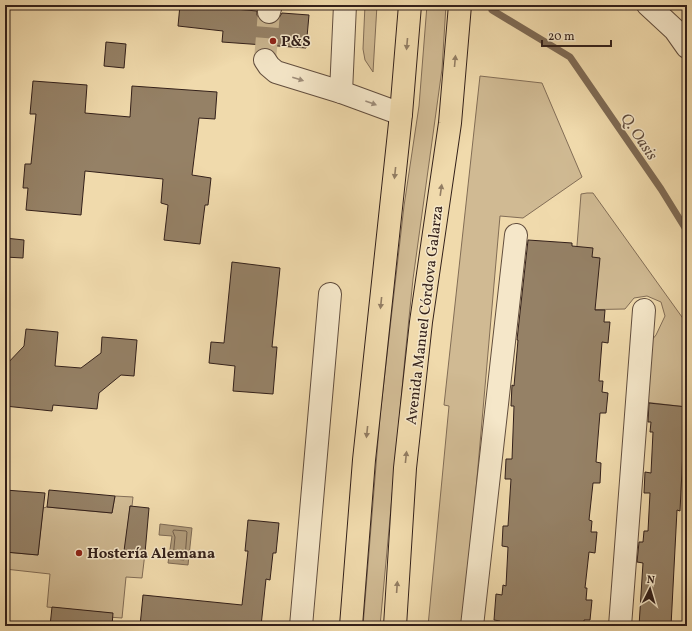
<svg xmlns="http://www.w3.org/2000/svg" width="692" height="631" font-family="Vollkorn,serif">
<rect width="100%" height="100%" fill="#f0daac"/>
<filter id="stains"><feTurbulence type="fractalNoise" baseFrequency=".005" numOctaves="4"/><feColorMatrix values="0 0 0 0 .2 0 0 0 0 .09 0 0 0 0 .02 0 0 0 .5 -.17"/></filter>
<radialGradient id="worn" r=".72"><stop offset=".6" stop-color="#630" stop-opacity="0"/><stop offset="1" stop-color="#630" stop-opacity=".3"/></radialGradient>
<!-- green -->
<g fill="#d0ba93" stroke="#826d56">
<path d="M 365,5 L 377,5 L 373,72 L 365,60 L 363,49 Z"/>
<path d="M 427,5 L 446,5 L 442,69 L 413,279 L 405,357 L 380,626 L 363,626 L 380,416 L 404,206 L 419,106 Z"/>
<path d="M 480,76 L 542,83 L 582,177 L 523,218 L 500,216 L 464,626 L 428,626 L 449,406 L 444,405 Z"/>
<path d="M 587,193 L 593,193 L 687,324 L 687,407 L 644,402 L 647,346 L 656,335 L 665,316 L 661,302 L 647,296 L 634,298 L 625,309 L 572,310 L 581,194 Z"/>
<path d="M 115,496 L 133,497 L 132,506 L 130,506 L 125,551 L 145,553 L 142,578 L 126,577 L 122,618 L 108,617 L 108,613 L 47,607 L 50,574 L 5,569 L 5,552 L 38,555 L 43,508 L 47,507 L 112,513 Z"/>
</g>
<!-- water -->
<path fill="#b09b7a" stroke="#7e6a54" d="M 160,524 L 192,528 L 188,565 L 168,563 L 172,536 L 159,535 Z"/>
<g fill="none" stroke-linecap="round" stroke-linejoin="round">
<!-- shore -->
<path stroke="#725e4a" stroke-width="1" d="M 174,530 L 186,531 L 187,532 L 185,558 L 184,560 L 175,559 L 173,558 L 175,537 L 173,532 Z"/>
<!-- stream -->
<path stroke="#7e6a54" stroke-width="7" d="M 492,10 L 570,57 L 661,189 L 687,231"/>
</g>
<!-- building -->
<g fill="#958166" stroke="#33201a">
<path d="M 180,5 L 213,5 L 213,7 L 257,11 L 257,15 L 260,20 L 266,24 L 272,24 L 277,21 L 282,13 L 309,15 L 306,48 L 222,42 L 223,31 L 178,26 Z"/>
<path d="M 106,42 L 126,44 L 124,68 L 104,66 Z"/>
<path d="M 33,81 L 87,85 L 85,113 L 130,117 L 132,86 L 217,92 L 215,119 L 199,118 L 192,175 L 211,178 L 208,205 L 205,205 L 200,244 L 164,240 L 168,205 L 161,203 L 163,179 L 85,171 L 81,215 L 26,210 L 28,188 L 23,188 L 25,164 L 31,164 L 36,114 L 30,114 Z"/>
<path d="M 5,238 L 24,240 L 23,258 L 5,257 Z"/>
<path d="M 528,240 L 572,243 L 572,246 L 593,248 L 592,257 L 600,258 L 595,310 L 605,310 L 604,322 L 610,322 L 608,343 L 602,342 L 599,381 L 603,381 L 602,392 L 608,393 L 606,413 L 600,413 L 596,462 L 601,463 L 600,483 L 593,483 L 589,520 L 592,521 L 591,532 L 597,532 L 595,553 L 589,552 L 585,588 L 587,588 L 586,600 L 592,600 L 590,620 L 584,620 L 584,626 L 499,626 L 500,621 L 494,620 L 496,594 L 502,595 L 503,585 L 506,586 L 508,547 L 502,546 L 503,526 L 508,526 L 511,479 L 505,479 L 506,459 L 512,459 L 514,406 L 511,406 L 512,385 L 514,386 L 518,340 L 517,340 Z"/>
<path d="M 232,262 L 280,268 L 272,347 L 277,347 L 273,394 L 233,391 L 235,366 L 209,363 L 211,342 L 224,343 Z"/>
<path d="M 26,329 L 58,332 L 55,366 L 81,368 L 101,353 L 102,337 L 137,340 L 134,376 L 121,375 L 99,393 L 97,409 L 53,405 L 52,411 L 5,406 L 5,366 L 24,346 Z"/>
<path d="M 649,403 L 687,407 L 687,450 L 683,450 L 680,511 L 677,510 L 671,626 L 639,626 L 643,563 L 637,562 L 639,542 L 643,542 L 644,531 L 648,531 L 650,493 L 644,493 L 645,472 L 651,473 L 653,432 L 650,432 L 651,422 L 648,422 Z"/>
<path d="M 5,490 L 45,493 L 38,555 L 5,552 Z"/>
<path d="M 49,490 L 115,496 L 112,513 L 47,507 Z"/>
<path d="M 130,506 L 149,508 L 145,553 L 124,551 Z"/>
<path d="M 248,520 L 279,523 L 276,553 L 273,553 L 270,580 L 266,579 L 261,626 L 140,626 L 143,595 L 242,605 L 248,551 L 245,551 Z"/>
<path d="M 52,607 L 113,613 L 112,626 L 50,626 Z"/>
</g>
<g fill="none" stroke-linecap="round" stroke-linejoin="round">
<!-- minor-tunnel -->
<path stroke="#cab58f" stroke-width="22" stroke-dasharray="22 11" stroke-linecap="butt" d="M 265,60 L 269,12"/>
<!-- minor casing -->
<g stroke="#624e3e" stroke-width="24">
<g id="minor">
<path d="M 648,5 L 675,30 L 687,47"/>
<path d="M 269,12 L 271,5"/>
<path d="M 265,60 L 269,66 L 276,72 L 341,92 L 401,114"/>
<path d="M 341,92 L 345,5"/>
<path d="M 301,626 L 330,294"/>
<path d="M 472,626 L 516,235"/>
<path d="M 620,626 L 644,310"/>
</g>
</g>
<!-- major casing -->
<g stroke="#33201a" stroke-width="24">
<g id="major">
<path d="M 351,626 L 364,460 L 401,114 L 410,5"/>
<path d="M 395,626 L 405,468 L 421,322 L 450,123 L 460,5"/>
</g>
</g>
<!-- minor -->
<use href="#minor" stroke="#f5e7c9" stroke-width="22"/>
<!-- major -->
<use href="#major" stroke="#f0daac" stroke-width="22"/>
</g>
<!-- one-way arrows -->
<defs><path id="oneway-solid" d="M-6-.8H1V-3.2L6.5 0L1 3.2V.8H-6Z"/></defs>
<g fill="#927d63">
<use href="#oneway-solid" transform="translate(407 44) rotate(95)"/>
<use href="#oneway-solid" transform="translate(455 61) rotate(-85)"/>
<use href="#oneway-solid" transform="translate(395 173) rotate(96)"/>
<use href="#oneway-solid" transform="translate(441 190) rotate(-82)"/>
<use href="#oneway-solid" transform="translate(381 303) rotate(96)"/>
<use href="#oneway-solid" transform="translate(367 432) rotate(96)"/>
<use href="#oneway-solid" transform="translate(406 457) rotate(-84)"/>
<use href="#oneway-solid" transform="translate(397 587) rotate(-86)"/>
</g>
<g fill="#9e8d7a">
<use href="#oneway-solid" transform="translate(298 79) rotate(17)"/>
<use href="#oneway-solid" transform="translate(371 103) rotate(20)"/>
</g>
<!-- markers -->
<g fill="#8f2418" stroke="#f5e7c9" stroke-width="1.5">
<circle cx="273" cy="41" r="4"/>
<circle cx="79" cy="553" r="4"/>
</g>
<g text-anchor="middle" stroke-width="3" stroke-linejoin="round" paint-order="stroke">
<!-- poi labels -->
<g font-size="15" font-weight="bold" fill="#33201a" stroke="#f5e7c9" text-anchor="start">
<text x="281" y="46">P&amp;S</text>
<text x="87" y="558">Hostería Alemana</text>
</g>
<!-- street labels -->
<g font-size="15" fill="#33201a" stroke="#f5e7c9">
<text transform="translate(424 315) rotate(-83)" y="5">Avenida Manuel Córdova Galarza</text>
</g>
<!-- water labels -->
<g font-size="16" font-style="italic" fill="#5f4b3c" stroke="#f5e7c9">
<text transform="translate(640 136) rotate(56)" y="6">Q. Oasis</text>
</g>
</g>
<!-- margin -->
<rect width="692" height="631" fill="none" stroke="#f0daac" stroke-width="20"/>
<rect x="6" y="6" width="680" height="619" fill="none" stroke="#33201a" stroke-width="2"/>
<rect x="10" y="10" width="672" height="611" fill="none" stroke="#33201a"/>
<!-- north arrow -->
<g transform="translate(650 589) rotate(5)" stroke="#f5e7c9" stroke-width="3" paint-order="stroke">
<path d="M0-3L7 15L0 10L-7 15Z" fill="#33201a"/>
<text y="-6" font-size="11" font-weight="bold" text-anchor="middle" fill="#33201a">N</text>
</g>
<!-- scale -->
<path d="M542 40v6h69v-6" fill="none" stroke="#33201a" stroke-width="2"/>
<text x="548" y="40" font-size="12" fill="#33201a" stroke="#f5e7c9" stroke-width="3" paint-order="stroke">20 m</text>
<rect width="100%" height="100%" filter="url(#stains)"/>
<rect width="100%" height="100%" fill="url(#worn)"/>
</svg>
